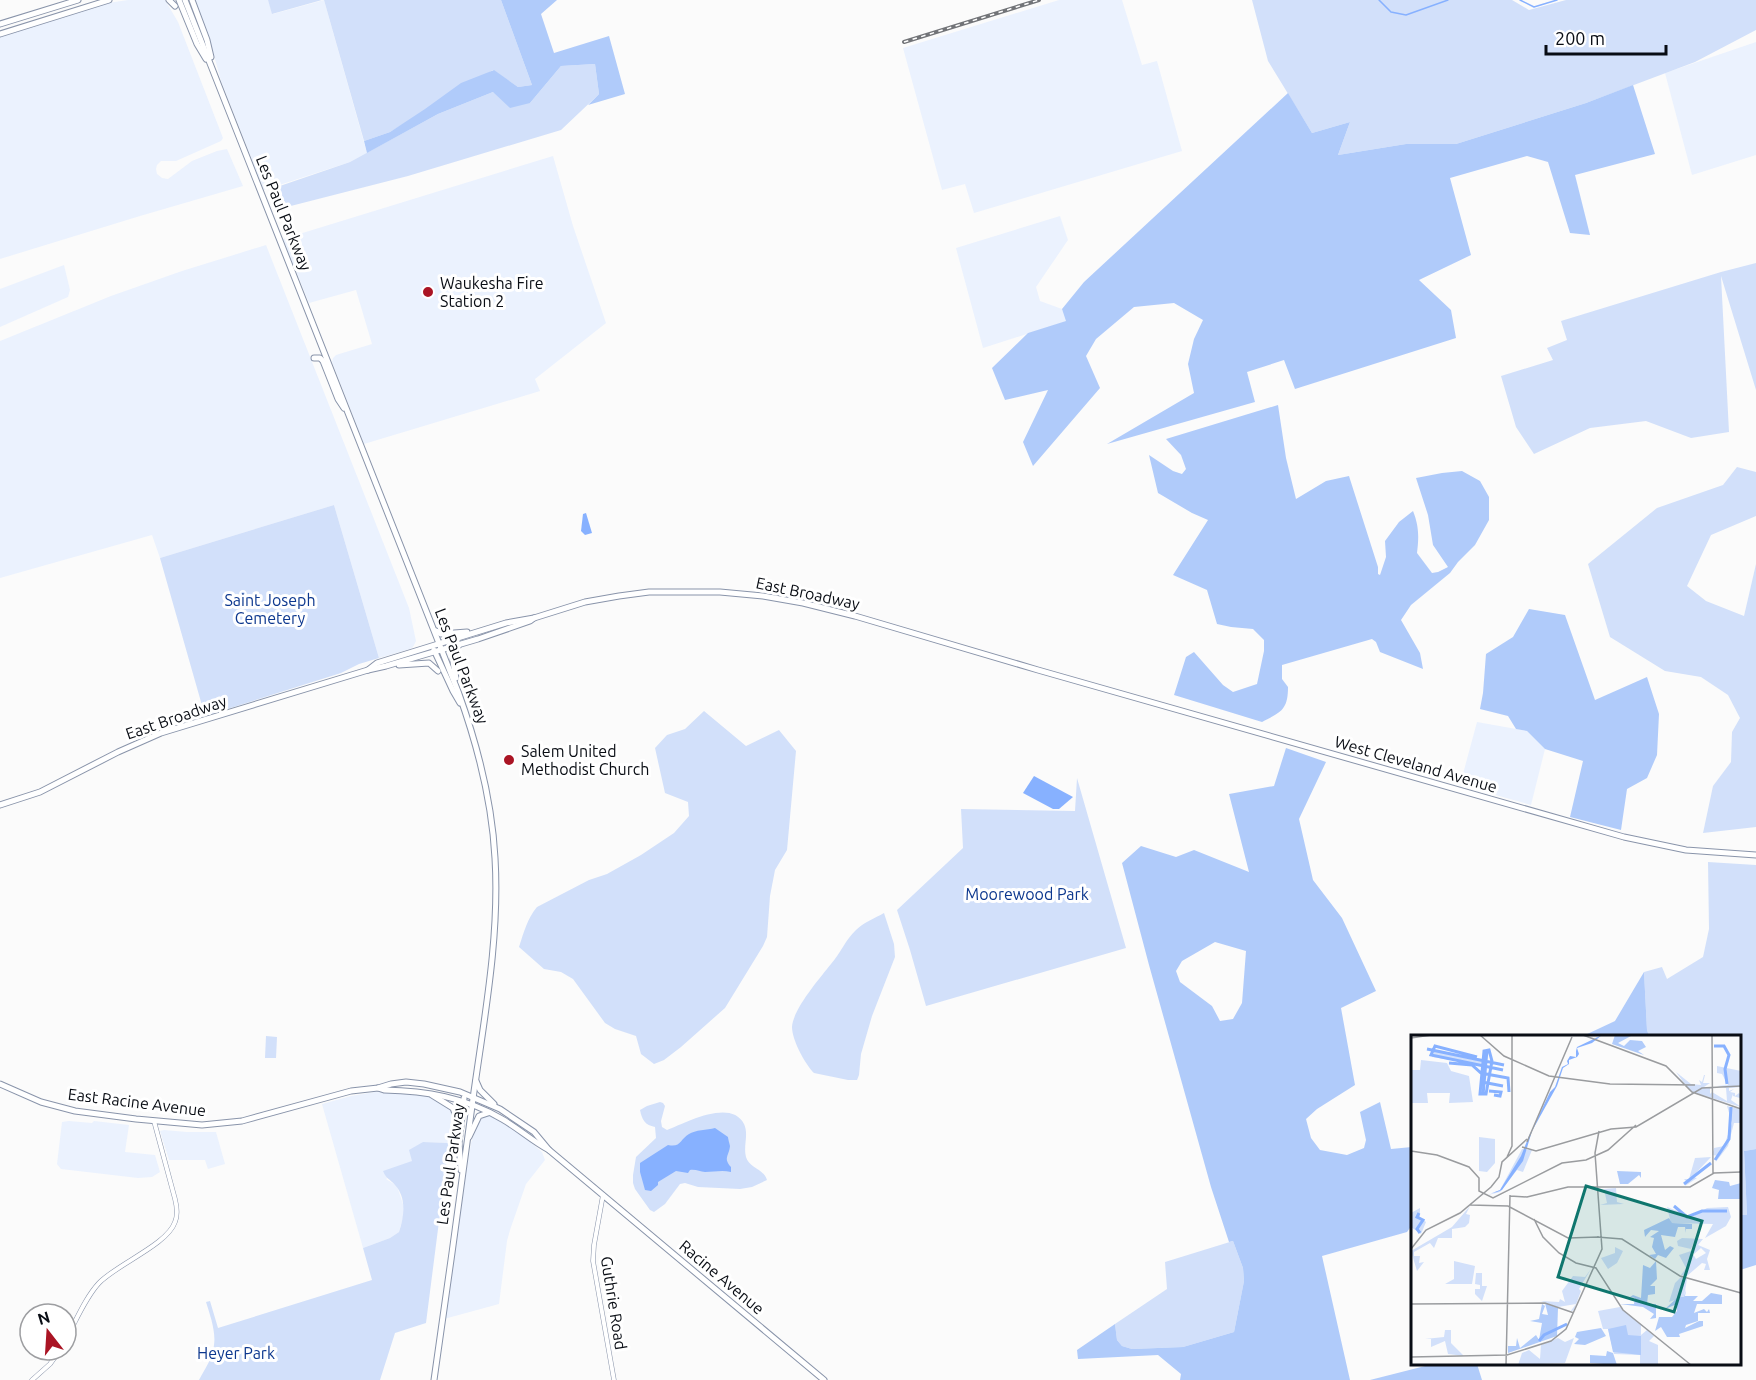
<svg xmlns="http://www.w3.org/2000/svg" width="1756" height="1380" font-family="Ubuntu,sans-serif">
<rect width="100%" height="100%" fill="#fbfbfb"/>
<!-- built -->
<g fill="#ebf2fe">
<path d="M 128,0 L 165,0 L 178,22 L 223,138 L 221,141 L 176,161 L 161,161 L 157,165 L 156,169 L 157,174 L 162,178 L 168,179 L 192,161 L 217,151 L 227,149 L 243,186 L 140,216 L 0,259 L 0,36 L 108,3 Z"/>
<path d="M 194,0 L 268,0 L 273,14 L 324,0 L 367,153 L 350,162 L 264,190 L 221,81 L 209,37 Z"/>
<path d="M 1059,0 L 1122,0 L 1142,65 L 1157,61 L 1182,151 L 974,213 L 965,184 L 942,190 L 903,48 Z"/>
<path d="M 1756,42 L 1756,155 L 1692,175 L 1665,73 Z"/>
<path d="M 553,156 L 573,226 L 606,323 L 535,379 L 540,391 L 364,444 L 332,362 L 333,358 L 336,355 L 372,344 L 356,290 L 309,303 L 283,239 Z"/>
<path d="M 1060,216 L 1068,240 L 1036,287 L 1040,301 L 1062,309 L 1067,321 L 983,348 L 956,248 Z"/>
<path d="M 266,245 L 409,608 L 416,641 L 413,647 L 410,649 L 379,658 L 334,505 L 160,558 L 152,535 L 0,578 L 0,341 L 111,296 L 182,271 Z"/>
<path d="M 64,265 L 70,290 L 68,297 L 0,327 L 0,289 Z"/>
<path d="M 1477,722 L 1527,731 L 1545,749 L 1531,805 L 1460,785 Z"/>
<path d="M 375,1092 L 425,1094 L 449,1106 L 453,1114 L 449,1143 L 423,1142 L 412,1161 L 386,1179 L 397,1186 L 404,1207 L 403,1217 L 399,1232 L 390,1238 L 363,1248 L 322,1104 L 351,1096 Z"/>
<path d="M 488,1115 L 500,1120 L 523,1136 L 542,1152 L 545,1160 L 526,1184 L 510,1230 L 507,1241 L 499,1304 L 444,1319 L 471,1143 L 479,1120 Z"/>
<path d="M 69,1121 L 92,1123 L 94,1121 L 129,1125 L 125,1152 L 155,1155 L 160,1172 L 152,1177 L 138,1178 L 61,1169 L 57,1164 L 62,1122 Z"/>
<path d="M 164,1130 L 187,1132 L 216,1132 L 225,1164 L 208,1169 L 205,1160 L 169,1160 L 160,1131 Z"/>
</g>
<!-- green -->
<g fill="#d2e0fa">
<path d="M 268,0 L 322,0 L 272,14 Z"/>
<path d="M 324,0 L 501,0 L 532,85 L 518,87 L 493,70 L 390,132 L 364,141 Z"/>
<path d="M 1252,0 L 1512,0 L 1529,10 L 1566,0 L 1756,0 L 1756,30 L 1695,62 L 1586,103 L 1456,144 L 1406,144 L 1338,155 L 1350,122 L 1312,133 L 1268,61 Z"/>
<path d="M 595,64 L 599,94 L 561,130 L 408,176 L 279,209 L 274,188 L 350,162 L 438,114 L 493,92 L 530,103 L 561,66 Z"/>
<path d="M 1756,263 L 1756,390 L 1721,276 L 1729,432 L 1691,438 L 1646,421 L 1590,428 L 1534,454 L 1516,427 L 1501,376 L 1553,360 L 1547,348 L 1567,340 L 1561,321 L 1721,272 Z"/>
<path d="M 1737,467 L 1756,472 L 1756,516 L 1711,535 L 1687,586 L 1706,601 L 1744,616 L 1756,564 L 1756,827 L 1703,833 L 1713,786 L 1731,762 L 1732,732 L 1740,718 L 1728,695 L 1701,677 L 1665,671 L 1610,637 L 1588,564 L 1657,508 L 1723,485 Z"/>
<path d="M 334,505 L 379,658 L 359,664 L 341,673 L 205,716 L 160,558 Z"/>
<path d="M 704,711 L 746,746 L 779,730 L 796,751 L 787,850 L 775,870 L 770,896 L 767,937 L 763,946 L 725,1008 L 681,1047 L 664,1060 L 654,1064 L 641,1054 L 636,1036 L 615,1029 L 605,1023 L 573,979 L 561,972 L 544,969 L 519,947 C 524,932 527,919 537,907 L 589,880 L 607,874 L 641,855 L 674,833 L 689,816 L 688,802 L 665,793 L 655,748 L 667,735 L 685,729 Z"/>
<path d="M 1077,778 L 1126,948 L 926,1006 L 910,950 L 897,910 L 963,848 L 961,809 L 1075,811 Z"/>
<path d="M 1708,862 L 1756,865 L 1756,1149 L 1744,1151 L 1747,1215 L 1740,1215 L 1740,1036 L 1649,1036 L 1647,1030 L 1644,972 L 1662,967 L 1667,979 L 1703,957 L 1709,929 Z"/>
<path d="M 884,913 L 894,944 L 895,957 L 872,1016 L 861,1054 L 859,1075 L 857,1080 L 848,1080 L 814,1073 C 805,1064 792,1040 792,1027 C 793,1009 820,978 831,964 C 840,954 846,939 856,930 C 863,923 875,918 884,913 Z"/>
<path d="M 266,1036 L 277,1037 L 276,1058 L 265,1058 Z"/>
<path d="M 660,1102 L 663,1103 L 665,1106 L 661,1121 L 662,1127 L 667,1130 C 685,1123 731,1098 744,1124 C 749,1134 743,1146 746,1157 C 749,1168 764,1169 767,1180 L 752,1187 L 740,1189 L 698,1187 L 685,1183 L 680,1184 L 665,1204 L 654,1212 L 650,1210 L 635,1189 L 633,1183 L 633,1175 L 636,1157 L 656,1138 L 655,1127 C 645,1125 642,1120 640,1110 L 647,1106 Z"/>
<path d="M 423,1142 L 449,1143 L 426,1323 L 395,1333 L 380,1380 L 199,1380 C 205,1369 213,1357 214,1345 C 216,1331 210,1315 206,1302 L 210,1301 L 218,1328 L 372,1280 L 363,1248 L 390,1238 L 399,1232 C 404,1217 407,1198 395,1185 C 389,1178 387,1180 383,1171 L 412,1161 L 409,1150 Z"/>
<path d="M 1233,1241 L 1243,1268 L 1244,1281 L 1234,1332 L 1183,1347 L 1132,1349 L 1122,1346 L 1117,1340 L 1115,1324 L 1167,1289 L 1165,1262 Z"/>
</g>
<!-- forest -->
<g fill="#b0cbfa" fill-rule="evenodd">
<path d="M 501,0 L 557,0 L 541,14 L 554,53 L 609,36 L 625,94 L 588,105 L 599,94 L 595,64 L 561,66 L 530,103 L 510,108 L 493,92 L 438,114 L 367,153 L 364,141 L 390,132 L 425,109 L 461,83 L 494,70 L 518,87 L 532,85 Z"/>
<path d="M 1633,85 L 1655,154 L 1575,175 L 1590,235 L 1570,233 L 1548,162 L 1527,156 L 1450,178 L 1471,255 L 1419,280 L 1451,310 L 1456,338 L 1295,389 L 1284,360 L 1247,372 L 1255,402 L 1107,444 L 1194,393 L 1188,364 L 1194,339 L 1203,320 L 1174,303 L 1134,307 L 1096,339 L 1086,356 L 1100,388 L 1033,466 L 1023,442 L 1048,390 L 1005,400 L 992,368 L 1028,333 L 1066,321 L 1062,309 L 1084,282 L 1288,93 L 1312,133 L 1350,122 L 1338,155 L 1406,144 L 1456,144 L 1586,103 Z"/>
<path d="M 1278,405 L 1286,458 L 1296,499 L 1326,481 L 1349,476 L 1378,567 L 1378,574 L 1380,575 L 1386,557 L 1385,541 L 1399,522 L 1413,511 C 1419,526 1419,537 1417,553 L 1432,573 L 1438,572 L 1448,567 L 1433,545 L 1428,515 L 1416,478 L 1442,473 L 1462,471 L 1480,481 L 1489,497 L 1489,520 L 1475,545 L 1458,562 L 1450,573 L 1411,605 L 1401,620 L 1420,653 L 1423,669 L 1380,652 L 1376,642 L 1372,639 L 1282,665 L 1282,679 L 1288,687 C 1288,710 1281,712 1262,722 L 1174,695 L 1186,657 L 1194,652 L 1223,685 L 1233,692 L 1257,684 L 1264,651 L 1264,640 L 1253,629 L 1231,627 L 1217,624 L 1207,590 L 1173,575 L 1208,520 L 1192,513 L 1158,493 L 1149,455 L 1173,471 L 1182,474 L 1186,469 L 1181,455 L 1166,439 Z"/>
<path d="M 1529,609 L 1565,615 L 1595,700 L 1647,677 L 1659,714 L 1657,755 L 1647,778 L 1627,789 L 1621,830 L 1570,817 L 1583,761 L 1545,749 L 1527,731 L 1516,729 L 1508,716 L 1480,709 L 1483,693 L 1486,654 L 1513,637 Z"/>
<path d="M 1286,748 L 1326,762 L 1299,819 L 1313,880 L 1342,918 L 1376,991 L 1341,1008 L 1355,1085 L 1317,1109 L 1306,1119 L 1311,1138 L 1320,1150 L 1347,1155 L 1364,1148 L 1366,1140 L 1360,1112 L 1380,1102 L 1391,1149 L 1412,1147 L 1412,1225 L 1407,1232 L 1322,1256 L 1350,1380 L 1180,1380 L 1181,1374 L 1158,1355 L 1078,1359 L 1077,1350 L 1115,1324 L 1117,1340 L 1122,1346 L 1132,1349 L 1183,1347 L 1234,1332 L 1244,1281 L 1243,1268 L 1233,1241 L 1229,1242 L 1211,1187 L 1149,965 L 1122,863 L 1141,846 L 1176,857 L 1194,850 L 1249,872 L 1229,794 L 1274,786 ZM 1215,942 L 1246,951 L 1242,1003 L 1233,1019 L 1220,1021 L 1212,1006 L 1180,982 L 1176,971 L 1182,961 Z"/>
<path d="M 1644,972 L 1647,1030 L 1649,1036 L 1583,1036 L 1615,1021 Z"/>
<path d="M 1756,1149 L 1756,1265 L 1740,1270 L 1740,1215 L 1747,1215 L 1744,1151 Z"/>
<path d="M 1433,1364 L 1477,1364 L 1482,1380 L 1370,1380 Z"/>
</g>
<!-- water -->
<g fill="#87b1ff">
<path d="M 586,513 L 592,533 L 585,535 L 581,531 L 583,514 Z"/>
<path d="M 1034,776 L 1073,797 L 1059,809 L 1053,809 L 1023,793 Z"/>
<path d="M 715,1128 L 728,1137 C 728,1139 730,1145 730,1146 C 729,1156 723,1158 731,1167 L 731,1172 C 722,1170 714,1172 705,1172 C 700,1172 696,1169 690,1170 L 688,1173 L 676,1171 L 658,1182 L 658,1185 L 651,1191 L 645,1190 L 640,1172 L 640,1163 L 668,1145 C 681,1148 680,1139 689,1134 C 695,1130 707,1130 715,1128 Z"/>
</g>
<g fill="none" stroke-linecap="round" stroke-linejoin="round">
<!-- stream -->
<g stroke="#87b1ff" stroke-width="1.5">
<path d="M 1379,0 L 1391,12 L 1406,15 L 1448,0"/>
<path d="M 1520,0 L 1534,7 L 1557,0"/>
</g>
<!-- minor casing -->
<g stroke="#8994aa" stroke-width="5">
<g id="minor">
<path d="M 603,1195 L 594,1245 L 593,1261 L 614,1380"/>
<path d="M 66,1339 C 76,1321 85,1298 99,1283 C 117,1264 167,1245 175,1222 C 178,1215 177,1207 175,1199 L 154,1121"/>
<path d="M 32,1380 L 50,1364 L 60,1350"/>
</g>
</g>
<!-- major casing -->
<g stroke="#8994aa" stroke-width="7">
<g id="major">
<path d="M 169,0 L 175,6"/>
<path d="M 179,0 L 197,44 L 206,59"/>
<path d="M 185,0 L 459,694 C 478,747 492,801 495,858 C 500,940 483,1024 472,1106 C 460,1197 447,1289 434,1380"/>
<path d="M 192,0 L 207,40 L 211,57"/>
<path d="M 0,24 L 78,0"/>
<path d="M 0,34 L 109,0"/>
<path d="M 314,358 L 320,358 L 323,361 L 338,399 L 344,408"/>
<path d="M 436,631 L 441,634 L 467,632"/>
<path d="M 434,650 L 453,691 L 460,703"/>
<path d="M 399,665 L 429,663 L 438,671"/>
<path d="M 368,670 L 377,663 L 393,658 L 506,623 L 534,618 L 585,602 L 619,596 L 649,592 L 720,592 L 763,596 L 803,603 L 855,616 L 1038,670 L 1624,837 L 1686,850 L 1756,855"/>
<path d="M 456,678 C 454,667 449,653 459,645"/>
<path d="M 0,805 L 40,792 L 118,752 L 161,733 L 368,670 L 386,666 L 478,639 L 530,621 L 534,618"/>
<path d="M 476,1081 L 480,1090 L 494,1104"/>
<path d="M 0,1084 L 41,1102 L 75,1111 L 136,1119 L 202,1125 L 242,1121 L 351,1091 L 378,1088 L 391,1084 L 406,1082 L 424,1084 L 460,1092 L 500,1109 L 534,1132 L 549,1150"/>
<path d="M 378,1088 L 384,1090 C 426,1091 465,1097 502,1119 C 518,1128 532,1141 549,1150 L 824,1380"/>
<path d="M 432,1095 L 453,1108 L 457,1119"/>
<path d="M 469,1137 L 479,1116 L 488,1113"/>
<path d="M 461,1170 L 459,1143 L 464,1098"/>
</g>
</g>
<!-- minor -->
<use href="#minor" stroke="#fff" stroke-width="4"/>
<!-- major -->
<use href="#major" stroke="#fff" stroke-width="5"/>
<!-- rail casing -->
<g stroke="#727478" stroke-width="4">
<path id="rail" d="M 904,42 L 1039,0"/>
</g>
<!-- rail -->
<use href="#rail" stroke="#fff" stroke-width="1.5" stroke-dasharray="4.5" stroke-linecap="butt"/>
</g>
<!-- markers -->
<g fill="#aa1424" stroke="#fff" stroke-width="2">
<circle cx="428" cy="292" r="6"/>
<circle cx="509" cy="760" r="6"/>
</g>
<g text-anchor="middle" stroke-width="6" stroke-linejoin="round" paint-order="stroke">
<!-- street labels -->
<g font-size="16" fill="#090d14" stroke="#fff">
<text transform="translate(284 213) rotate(68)" y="6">Les Paul Parkway</text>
<text transform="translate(808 593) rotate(12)" y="6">East Broadway</text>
<text transform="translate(462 666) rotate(69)" y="6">Les Paul Parkway</text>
<text transform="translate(176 717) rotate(-19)" y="6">East Broadway</text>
<text transform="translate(1416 764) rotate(16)" y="6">West Cleveland Avenue</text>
<text transform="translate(137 1102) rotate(7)" y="6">East Racine Avenue</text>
<text transform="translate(450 1164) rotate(-82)" y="6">Les Paul Parkway</text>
<text transform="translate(722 1277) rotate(40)" y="6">Racine Avenue</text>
<text transform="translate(614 1303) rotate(81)" y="6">Guthrie Road</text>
</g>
<!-- poi labels -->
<g font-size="16" fill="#090d14" stroke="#fff" text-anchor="start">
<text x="440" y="289">Waukesha Fire<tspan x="440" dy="18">Station 2</tspan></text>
<text x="521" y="757">Salem United<tspan x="521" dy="18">Methodist Church</tspan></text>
</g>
<!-- park labels -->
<g font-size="16" fill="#0c378e" stroke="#fff">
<text x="270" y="606">Saint Joseph<tspan x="270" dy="18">Cemetery</tspan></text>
<text x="1027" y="900">Moorewood Park</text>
<text x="236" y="1359">Heyer Park</text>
</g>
</g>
<!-- overview -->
<g transform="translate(1411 1035)">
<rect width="330" height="330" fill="#fbfbfb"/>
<path d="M 22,16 L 74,27 L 75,30 L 21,22 ZM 10,25 L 36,28 L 40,36 L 58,41 L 62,67 L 38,68 L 39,58 L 16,58 L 17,68 L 1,68 L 1,35 L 9,35 ZM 306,31 L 330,36 L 330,50 L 327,51 L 330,52 L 318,53 L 318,56 L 323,54 L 319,57 L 324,58 L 324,61 L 328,58 L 330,61 L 330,67 L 329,63 L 322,61 L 322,59 L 320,65 L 330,72 L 282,57 L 276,52 L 265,37 L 280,49 L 290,50 L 288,45 L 291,47 L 293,40 L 294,40 L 292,48 L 299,48 L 293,52 L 299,52 L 299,59 L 301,57 L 316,66 L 315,53 L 306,51 L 317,50 L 311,39 L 306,38 ZM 316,71 L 330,74 L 330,88 L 323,88 L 317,111 L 304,128 L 308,121 L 301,120 L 303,113 L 313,111 L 321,88 ZM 68,102 L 84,104 L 84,128 L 76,137 L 68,136 ZM 111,114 L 121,115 L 112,137 L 106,135 L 89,157 L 77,160 L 89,155 ZM 300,122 L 281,142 L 286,143 L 274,151 L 276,147 L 273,144 L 278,144 L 284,123 ZM 205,153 L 206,167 L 213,169 L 189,170 L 196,168 L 193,154 ZM 59,171 L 55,179 L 59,180 L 58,188 L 54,192 L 41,194 L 41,203 L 27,203 L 23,213 L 19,208 L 3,217 L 3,221 L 9,221 L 8,228 L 13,227 L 6,236 L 0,216 L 41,192 ZM 256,172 L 281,182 L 296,173 L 317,172 L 320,182 L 315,191 L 294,203 L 302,189 L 260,188 ZM 9,173 L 9,182 L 15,187 L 10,199 L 0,192 L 0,178 ZM 271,203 L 292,204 L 287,210 L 299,215 L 296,224 L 299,235 L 293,235 L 295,229 L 291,228 L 276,241 L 270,240 L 275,233 L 268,220 L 280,216 L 285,224 L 295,218 L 290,213 L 283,219 L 283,207 L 280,214 L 267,211 L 266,206 ZM 204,212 L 212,216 L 206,228 L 197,234 L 190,223 L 204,218 ZM 43,226 L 64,231 L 61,249 L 34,249 L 43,244 ZM 180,234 L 168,254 L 170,256 L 163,275 L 159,277 L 165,269 L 147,272 L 130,266 L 148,267 L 149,264 L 154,267 L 151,256 L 162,241 L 174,242 ZM 65,238 L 71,238 L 71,251 L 76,251 L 71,266 L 64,259 L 64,254 L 69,254 L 69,250 L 64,249 ZM 270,242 L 276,244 L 273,262 L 258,267 L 264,248 ZM 209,272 L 230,290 L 230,300 L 236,295 L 243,301 L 238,306 L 247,310 L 247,330 L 229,330 L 229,320 L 203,319 L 197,294 L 192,294 L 187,276 ZM 34,295 L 40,295 L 40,308 L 53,321 L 37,319 L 34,306 L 20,312 L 20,304 L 14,304 L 33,302 ZM 147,303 L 154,307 L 163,303 L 154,328 L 107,330 L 111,318 L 118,315 L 129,324 L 130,310 Z" fill="#d2e0fa"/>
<path d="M 204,0 L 220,1 L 207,8 L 213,11 L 219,5 L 231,6 L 235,12 L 227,16 L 233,20 L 201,9 ZM 206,136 L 230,137 L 230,143 L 228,140 L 217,149 L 209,149 ZM 304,145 L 318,147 L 319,151 L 330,148 L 330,164 L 307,164 L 308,155 L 301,153 ZM 258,183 L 261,188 L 281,189 L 281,194 L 275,194 L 275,198 L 274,192 L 267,192 L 264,202 L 250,200 L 254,215 L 259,211 L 263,213 L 255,223 L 247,220 L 244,224 L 238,220 L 245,219 L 241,212 L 243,203 L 239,202 L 248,196 L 240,195 L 234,202 L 233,195 ZM 245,226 L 246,244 L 239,251 L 244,251 L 244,259 L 237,260 L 236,269 L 245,269 L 245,283 L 239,284 L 243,279 L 232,272 L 209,269 L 223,269 L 224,263 L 219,262 L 222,260 L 230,263 L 232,230 L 239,233 ZM 275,254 L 274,261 L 287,261 L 282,266 L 291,266 L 300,258 L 311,260 L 311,269 L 286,269 L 283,278 L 293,274 L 296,277 L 298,274 L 299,278 L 287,278 L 287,286 L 275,290 L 274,293 L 288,286 L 292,286 L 292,291 L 268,299 L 269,302 L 256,302 L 250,292 L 244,296 L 248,282 L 261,282 L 266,276 L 266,269 L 254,274 L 267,262 L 273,262 ZM 134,268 L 147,273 L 146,301 L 97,318 L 97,311 L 105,311 L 106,303 L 109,313 L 125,300 L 128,305 L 131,288 L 119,286 L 128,284 L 131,269 L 134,271 L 131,279 L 137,280 ZM 215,290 L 217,300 L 230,301 L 230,320 L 202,317 L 197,294 ZM 190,293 L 195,301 L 174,310 L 163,309 L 168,304 L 164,302 L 166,297 ZM 196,316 L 202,318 L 206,330 L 179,328 L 179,320 L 195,321 Z" fill="#b0cbfa"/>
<path d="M 191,0 L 181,8 L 166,13 L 168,19 L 166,22 L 158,25 L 158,29 L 152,33 L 146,51 L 121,96 L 112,126 L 91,155 L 86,157 L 81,158 L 77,160 L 81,158 L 89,155 L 110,121 L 118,101 L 139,57 L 144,52 L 151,32 L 157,29 L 156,26 L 159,21 L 165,22 L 165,16 L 166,12 Z" fill="#87b1ff"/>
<path fill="none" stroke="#87b1ff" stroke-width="3" d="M 303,11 L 313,11 L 318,20 L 314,34 L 316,49M 16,14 L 93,30M 78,15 L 81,26 L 75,59 L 69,59 L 73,16 ZM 66,22 L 24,11 L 20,20 L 92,35M 38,28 L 61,30 L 70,38 L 97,43 L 98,57M 71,47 L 92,51M 78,56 L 90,57 L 89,61 L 83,60M 72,60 L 76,15M 304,125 L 318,104 L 320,72M 273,149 L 300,128M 263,171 L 276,182 L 291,176 L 316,176M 8,178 L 6,182 L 12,185 L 6,194 L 9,198M 128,306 L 133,300 L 156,289"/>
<path fill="none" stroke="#9a9c9f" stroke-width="1.5" d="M 0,0 L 0,116M 69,0 L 93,21 L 138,41 L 199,49 L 284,50M 172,0 L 255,31 L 281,57 L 330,74M 301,0 L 302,139M 0,3 L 20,0M 116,107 L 161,2M 111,112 L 125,116 L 200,94 L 225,92 L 291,53 L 330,51M 0,116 L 26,120 L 58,132 L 68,143 L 68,156 L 82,163 L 151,128 L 175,125 L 197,115 L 225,90M 96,122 L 101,111 L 101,0M 99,161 L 116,162 L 157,152 L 279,152 L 303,138 L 330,137M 59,170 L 97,171 L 157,203 L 188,202M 123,184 L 132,202 L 148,218 L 165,228 L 185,233 L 212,275 L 280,330M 186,202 L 211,204 L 269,241 L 330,258M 0,214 L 15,195 L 49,178 L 80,152 L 88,142 L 91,127 L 116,104M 0,269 L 134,268 L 163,278M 0,322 L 96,320 L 140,306 L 155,294 L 191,214 L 184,118 L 188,96M 95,330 L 99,160"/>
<path fill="#0f766e" fill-opacity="0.15" stroke="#0f766e" stroke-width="3" d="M 175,151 L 291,186 L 263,277 L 147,242 Z"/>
<rect width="330" height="330" fill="none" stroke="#090d14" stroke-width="3"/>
</g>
<!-- north arrow -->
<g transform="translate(48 1332) rotate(343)"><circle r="28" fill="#ffffff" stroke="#9d9ea1" stroke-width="1.5"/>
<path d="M0-4.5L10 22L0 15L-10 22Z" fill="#aa1424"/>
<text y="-9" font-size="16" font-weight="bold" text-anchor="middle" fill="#090d14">N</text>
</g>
<!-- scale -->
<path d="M1546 45v9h120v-9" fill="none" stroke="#090d14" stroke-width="3"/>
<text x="1555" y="45" font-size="18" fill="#090d14" stroke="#ffffff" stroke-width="4.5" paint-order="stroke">200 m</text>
</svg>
